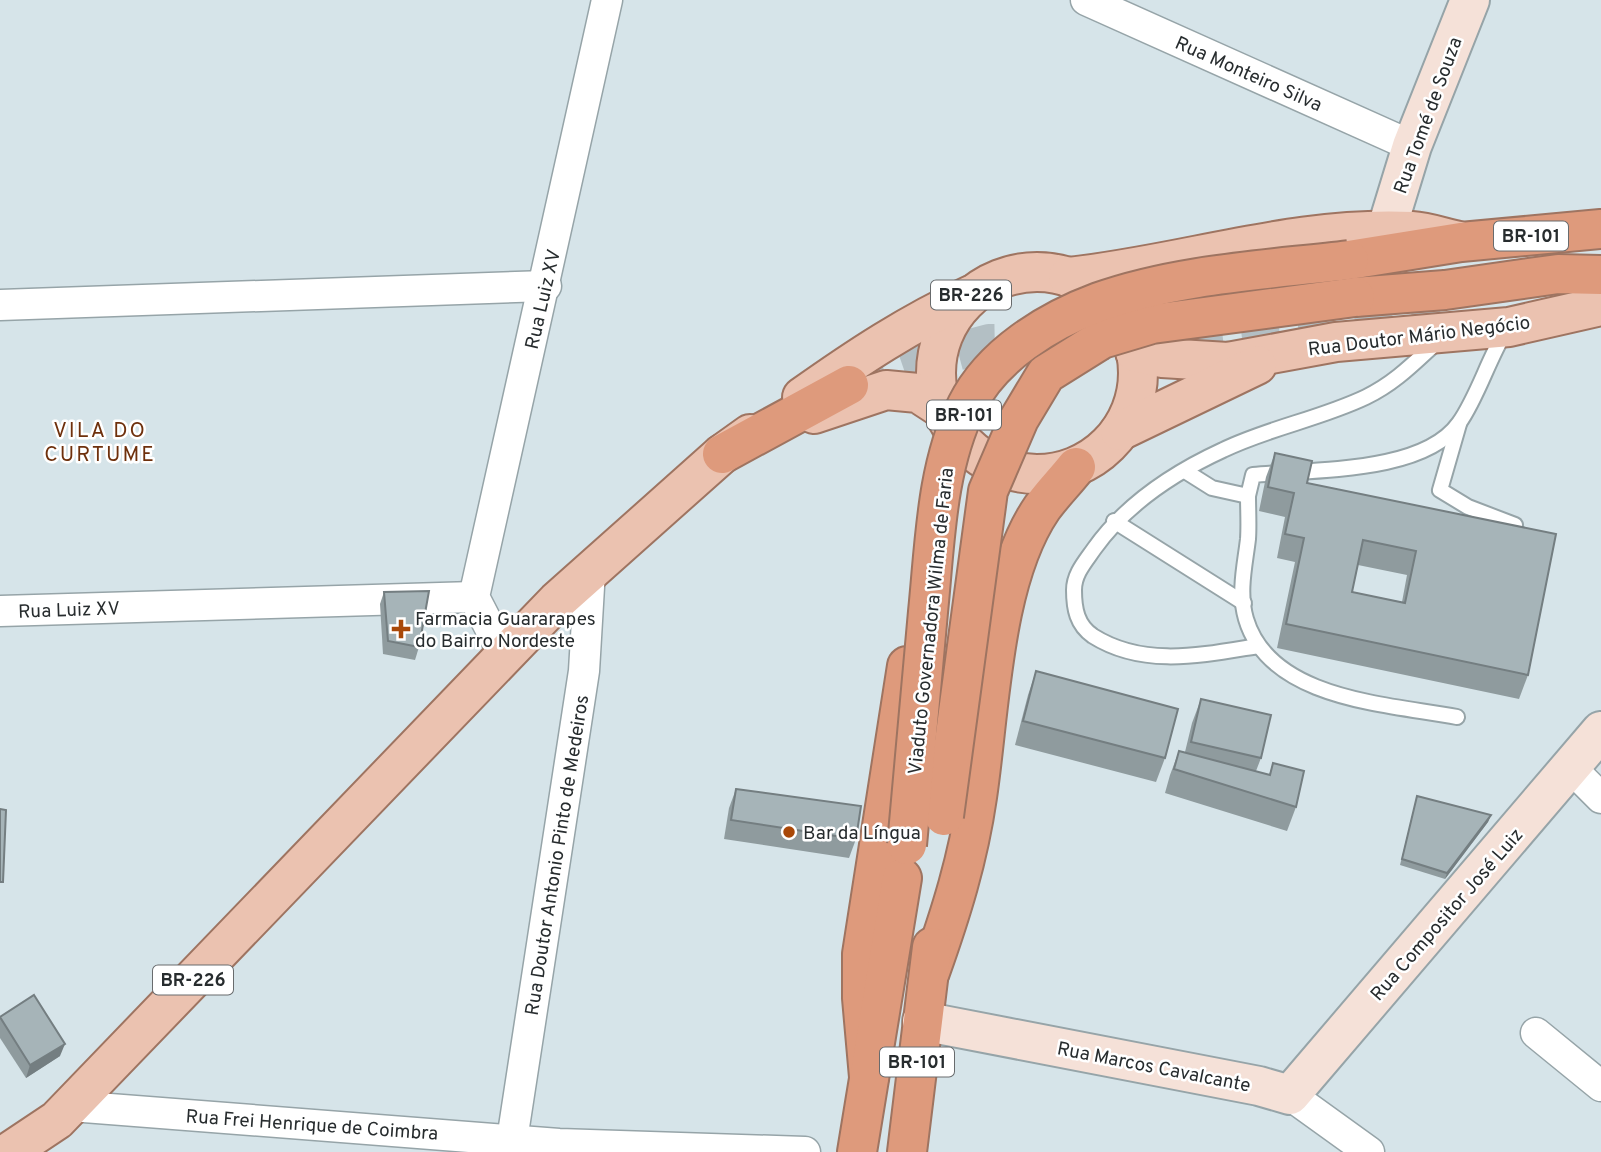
<svg xmlns="http://www.w3.org/2000/svg" width="1601" height="1152" font-family="Overpass,sans-serif">
<rect width="100%" height="100%" fill="#d6e4e9"/>
<g fill="none" stroke-linecap="round" stroke-linejoin="round">
<!-- highway-tunnel -->
<path stroke="#b3bfc4" stroke-width="38" stroke-dasharray="38 19" stroke-linecap="butt" d="M 849,385 L 907,365 L 989,343 L 1170,340 L 1440,309"/>
<!-- lane casing -->
<g stroke="#96a4a8" stroke-width="18">
<g id="lane">
<path d="M 1459,424 L 1440,490 L 1468,507 L 1515,525"/>
<path d="M 1185,471 L 1212,488 L 1248,496 L 1253,475 C 1311,469 1423,474 1459,423 C 1477,398 1488,360 1505,332"/>
<path d="M 1248,496 C 1248,510 1249,525 1248,539 C 1245,565 1238,592 1246,619 C 1270,700 1388,704 1457,717"/>
<path d="M 1114,521 L 1244,603"/>
<path d="M 1258,646 C 1202,655 1144,668 1093,636 C 1077,625 1074,609 1074,590 C 1074,574 1085,562 1094,549 C 1126,504 1173,473 1223,450 C 1268,428 1320,419 1366,397 C 1395,383 1414,363 1437,342"/>
</g>
</g>
<!-- street casing -->
<g stroke="#96a4a8" stroke-width="33">
<g id="street">
<path d="M 1086,0 L 1412,146"/>
<path d="M 0,305 L 546,286"/>
<path d="M 0,611 L 474,597"/>
<path d="M 505,657 L 474,597 L 607,0"/>
<path d="M 1571,768 L 1601,798"/>
<path d="M 1536,1033 L 1601,1086"/>
<path d="M 1290,1095 L 1369,1152"/>
<path d="M 71,1106 L 559,1144 L 805,1152"/>
<path d="M 512,1140 L 584,671 L 590,570"/>
</g>
</g>
<!-- secondary casing -->
<g stroke="#96a4a8" stroke-width="42">
<g id="secondary">
<path d="M 1386,231 L 1412,146 L 1470,0"/>
<path d="M 922,1021 L 1259,1086 L 1290,1095 L 1601,731"/>
</g>
</g>
<!-- primary casing -->
<g stroke="#9e7461" stroke-width="42">
<g id="primary">
<circle cx="1037" cy="373" r="101"/>
<path d="M 1068,277 C 1182,265 1296,225 1412,231 C 1428,232 1444,238 1459,241"/>
<path d="M 1135,352 L 1162,358 L 1228,362 L 1336,342 L 1509,327 L 1601,306"/>
<path d="M 802,397 C 857,358 910,323 971,295"/>
<path d="M 814,414 L 886,390 L 918,393 L 941,408"/>
<path d="M 1120,431 L 1257,365"/>
<path d="M 9,1152 L 57,1120 L 557,601 L 722,454 L 750,434"/>
</g>
</g>
<!-- highway casing -->
<g stroke="#9e7461" stroke-width="42">
<g id="highway">
<path d="M 1349,260 L 1461,242 L 1601,229"/>
<path d="M 1355,297 L 1445,290 L 1558,274 L 1601,275"/>
<path d="M 722,454 L 849,385"/>
<path d="M 930,972 C 951,913 968,859 977,797 C 990,711 992,581 1042,508 C 1052,494 1065,481 1076,467"/>
<path d="M 869,1077 L 862,998 L 862,954 L 907,666"/>
<path d="M 857,1152 L 902,878"/>
<path d="M 907,1152 L 932,947"/>
</g>
</g>
<!-- lane -->
<use href="#lane" stroke="#fff" stroke-width="14"/>
<!-- street -->
<use href="#street" stroke="#fff" stroke-width="30"/>
<!-- secondary -->
<use href="#secondary" stroke="#f5e1d8" stroke-width="38"/>
<!-- primary -->
<use href="#primary" stroke="#ebc2b0" stroke-width="38"/>
<!-- highway -->
<use href="#highway" stroke="#de9a7c" stroke-width="38"/>
<!-- highway-bridge casing -->
<g stroke="#9e7461" stroke-width="42" stroke-linecap="butt">
<g id="highway-bridge">
<path d="M 944,816 L 988,491 L 1019,419 L 1046,374 L 1102,339 L 1152,324 L 1355,297"/>
<path d="M 907,845 C 914,767 921,690 928,612 C 935,543 936,468 967,405 C 992,355 1048,321 1099,302 C 1178,274 1266,270 1349,260"/>
</g>
</g>
<!-- highway-bridge -->
<use href="#highway-bridge" stroke="#de9a7c" stroke-width="38"/>
</g>
<!-- wall -->
<g fill="#8f9b9e" fill-rule="evenodd">
<path d="M 1275,453 L 1307,483 L 1556,534 L 1528,675 L 1519,699 L 1277,648 L 1295,562 L 1277,558 L 1285,517 L 1259,511 L 1266,477 ZM 1358,565 L 1407,575 L 1402,602 L 1352,592 Z"/>
<path d="M 384,592 L 419,647 L 415,660 L 383,654 L 380,604 Z"/>
<path d="M 1036,671 L 1165,758 L 1156,782 L 1015,745 L 1028,695 Z"/>
<path d="M 1201,699 L 1261,758 L 1256,771 L 1269,775 L 1273,763 L 1296,807 L 1287,831 L 1165,793 L 1170,775 L 1179,751 L 1185,752 L 1192,723 Z"/>
<path d="M 736,789 L 856,839 L 849,858 L 724,839 L 729,808 Z"/>
<path d="M 1417,796 L 1491,815 L 1488,822 L 1445,879 L 1400,865 Z"/>
<path d="M 0,1017 L 60,1056 L 26,1078 L 0,1038 Z"/>
</g>
<!-- shaded-wall -->
<g fill="#747e81">
<path d="M 1491,815 L 1488,822 L 1445,879 L 1447,873 Z"/>
<path d="M 65,1044 L 60,1056 L 26,1078 L 30,1065 Z"/>
</g>
<!-- building -->
<g fill="#a6b4b8" stroke="#747e81" stroke-width="2" fill-rule="evenodd">
<path d="M 1275,453 L 1312,461 L 1307,483 L 1556,534 L 1528,675 L 1286,624 L 1304,538 L 1285,534 L 1294,493 L 1268,487 ZM 1363,540 L 1416,551 L 1405,603 L 1352,592 Z"/>
<path d="M 429,591 L 419,647 L 388,641 L 384,592 Z"/>
<path d="M 1036,671 L 1178,709 L 1165,758 L 1023,721 Z"/>
<path d="M 1201,699 L 1271,715 L 1261,758 L 1191,742 Z"/>
<path d="M 1179,751 L 1270,775 L 1273,763 L 1304,771 L 1296,807 L 1174,769 Z"/>
<path d="M 736,789 L 861,806 L 856,839 L 731,820 Z"/>
<path d="M 1417,796 L 1491,815 L 1447,873 L 1402,859 Z"/>
<path d="M 0,809 L 6,810 L 3,882 L 0,882 Z"/>
<path d="M 34,995 L 65,1044 L 30,1065 L 0,1017 Z"/>
</g>
<!-- markers -->
<g fill="#a94808" stroke="#fff" stroke-width="2.5">
<path d="M397.5 618.5h7v7h7v7h-7v7h-7v-7h-7v-7h7z"/>
<circle cx="789" cy="832" r="7"/>
</g>
<g text-anchor="middle" stroke-width="5" stroke-linejoin="round" paint-order="stroke">
<!-- shield labels -->
<g fill="#fff" stroke="#686b6d" stroke-width="2">
<rect x="1494" y="221.5" width="74" height="29" rx="5"/>
<rect x="931" y="280.5" width="80" height="29" rx="5"/>
<rect x="927" y="400.5" width="74" height="29" rx="5"/>
<rect x="153" y="965.5" width="80" height="29" rx="5"/>
<rect x="880" y="1047.5" width="74" height="29" rx="5"/>
</g>
<g font-size="18" font-weight="bold" fill="#272c2e">
<text x="1531" y="242">BR-101</text>
<text x="971" y="301">BR-226</text>
<text x="964" y="421">BR-101</text>
<text x="193" y="986">BR-226</text>
<text x="917" y="1068">BR-101</text>
</g>
<!-- street labels -->
<g font-size="19" fill="#272c2e" stroke="#fff">
<text transform="translate(1249 73) rotate(24)" y="7">Rua Monteiro Silva</text>
<text transform="translate(1427 115) rotate(-70)" y="7">Rua Tomé de Souza</text>
<text transform="translate(542 299) rotate(-77)" y="7">Rua Luiz XV</text>
<text transform="translate(1419 335) rotate(-7)" y="7">Rua Doutor Mário Negócio</text>
<text transform="translate(69 609) rotate(-2)" y="7">Rua Luiz XV</text>
<text transform="translate(930 621) rotate(-84)" y="7">Viaduto Governadora Wilma de Faria</text>
<text transform="translate(556 855) rotate(-81)" y="7">Rua Doutor Antonio Pinto de Medeiros</text>
<text transform="translate(1446 914) rotate(-49)" y="7">Rua Compositor José Luiz</text>
<text transform="translate(1154 1066) rotate(11)" y="7">Rua Marcos Cavalcante</text>
<text transform="translate(312 1124) rotate(4)" y="7">Rua Frei Henrique de Coimbra</text>
</g>
<!-- poi labels -->
<g font-size="19" fill="#272c2e" stroke="#fff" text-anchor="start">
<text x="415" y="625">Farmacia Guararapes<tspan x="415" dy="22">do Bairro Nordeste</tspan></text>
<text x="803" y="839">Bar da Língua</text>
</g>
<!-- neighbourhood labels -->
<g font-size="21" letter-spacing="2" fill="#6e300c" stroke="#fff">
<text x="100" y="437">VILA DO<tspan x="100" dy="24">CURTUME</tspan></text>
</g>
</g>
</svg>
